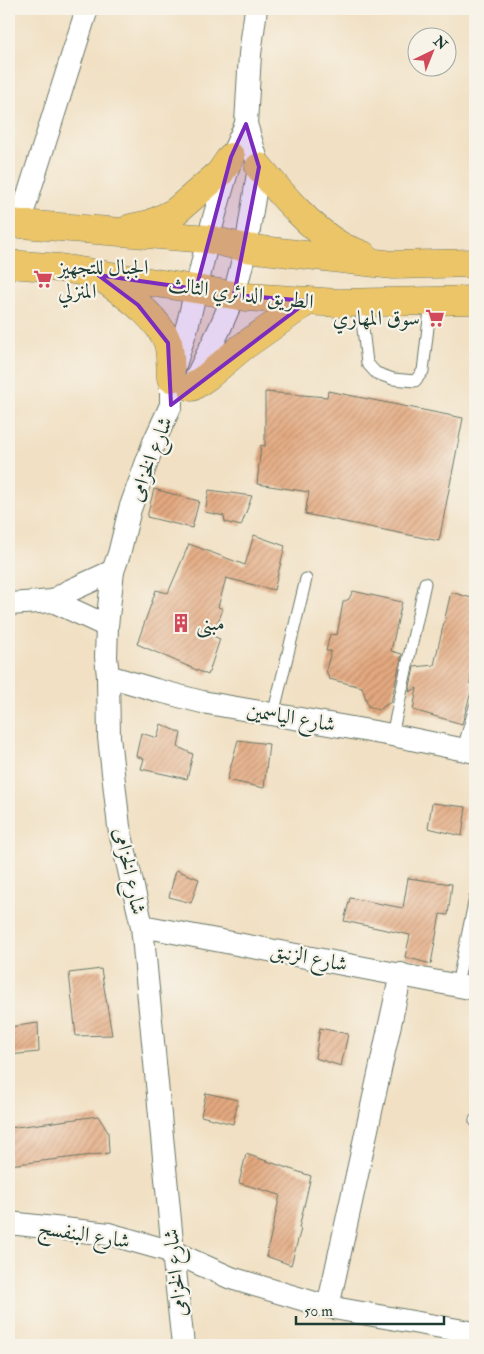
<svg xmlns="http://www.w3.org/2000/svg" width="484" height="1354" font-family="'IM FELL Double Pica',Amiri,serif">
<defs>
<pattern id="building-hatch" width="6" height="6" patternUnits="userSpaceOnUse" patternTransform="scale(1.25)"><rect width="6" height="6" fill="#e4a980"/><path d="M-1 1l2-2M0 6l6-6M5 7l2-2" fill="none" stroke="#b88b6a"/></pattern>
</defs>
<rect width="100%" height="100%" fill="#f7f3e8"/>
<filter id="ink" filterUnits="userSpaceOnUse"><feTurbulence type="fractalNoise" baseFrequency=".02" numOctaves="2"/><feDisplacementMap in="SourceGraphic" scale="10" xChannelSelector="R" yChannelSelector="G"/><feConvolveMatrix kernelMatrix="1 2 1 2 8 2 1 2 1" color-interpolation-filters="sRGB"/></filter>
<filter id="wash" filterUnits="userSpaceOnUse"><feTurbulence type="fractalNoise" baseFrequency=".0096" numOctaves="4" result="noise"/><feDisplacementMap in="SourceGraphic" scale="20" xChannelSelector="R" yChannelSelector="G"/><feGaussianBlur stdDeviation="1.12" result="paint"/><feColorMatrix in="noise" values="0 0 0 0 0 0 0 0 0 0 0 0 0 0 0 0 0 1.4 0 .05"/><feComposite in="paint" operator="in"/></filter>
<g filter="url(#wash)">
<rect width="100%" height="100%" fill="#f1e0c3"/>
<g id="blocks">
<!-- building -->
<g fill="url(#building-hatch)">
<path d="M 328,391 L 463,418 L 439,541 L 305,514 L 309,492 L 257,484 L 261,445 L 265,446 L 265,392 L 327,397 Z"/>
<path d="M 154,489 L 199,501 L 192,528 L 147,517 Z"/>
<path d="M 209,490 L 252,496 L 241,526 L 225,522 L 224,516 L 205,512 Z"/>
<path d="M 254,535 L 285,546 L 274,590 L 226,578 L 218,607 L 223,609 L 213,636 L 220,639 L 208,675 L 137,644 L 156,590 L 168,593 L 189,544 L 245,565 Z"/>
<path d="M 353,591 L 402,602 L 391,651 L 402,654 L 391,702 L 378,710 L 368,706 L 362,687 L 329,679 L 326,670 L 331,651 L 326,651 L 330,634 L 337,635 L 343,602 L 349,599 Z"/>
<path d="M 451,592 L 475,599 L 475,651 L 470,684 L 473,685 L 462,724 L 413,710 L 417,688 L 409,692 L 414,667 L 434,665 Z"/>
<path d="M 161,724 L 181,733 L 178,747 L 193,754 L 187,779 L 141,769 L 144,759 L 136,756 L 141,733 L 157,738 Z"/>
<path d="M 238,740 L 269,744 L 264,788 L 227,780 Z"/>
<path d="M 432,803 L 466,807 L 462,836 L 428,828 Z"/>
<path d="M 176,870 L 199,879 L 191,903 L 169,897 Z"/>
<path d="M 408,878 L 452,884 L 448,915 L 440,914 L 431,964 L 405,957 L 410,935 L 344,921 L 350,898 L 403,908 Z"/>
<path d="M 101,969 L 112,1035 L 76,1036 L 69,973 Z"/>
<path d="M 38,1023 L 39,1052 L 9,1055 L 9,1027 Z"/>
<path d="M 320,1028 L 348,1034 L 341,1066 L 315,1058 Z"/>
<path d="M 206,1093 L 238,1100 L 233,1124 L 201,1116 Z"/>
<path d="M 98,1116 L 108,1132 L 109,1153 L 9,1165 L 9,1128 Z"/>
<path d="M 246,1154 L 311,1176 L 299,1228 L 301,1229 L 291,1265 L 266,1256 L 280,1195 L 239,1183 Z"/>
</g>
</g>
</g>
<g filter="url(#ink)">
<use href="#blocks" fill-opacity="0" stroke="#687666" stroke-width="1"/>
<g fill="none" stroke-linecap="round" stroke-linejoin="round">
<!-- service casing -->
<g stroke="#687666" stroke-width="13">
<g id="service">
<path d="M 360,303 L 367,363 L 376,373 L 393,379 L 415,381 L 423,371 L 431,301"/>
<path d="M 273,715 L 306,579"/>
<path d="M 392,735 L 425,583"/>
<path d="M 463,749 L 475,707"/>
<path d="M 457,985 L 475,898"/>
<path d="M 475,1121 L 475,1120"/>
</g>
</g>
<!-- minor casing -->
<g stroke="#687666" stroke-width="24">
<g id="minor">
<path d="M 19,224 L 87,9"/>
<path d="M 191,388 L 220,328 L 234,295 L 246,248 L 259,167 L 246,124 L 250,54 L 256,9"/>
<path d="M 53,601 L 107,626"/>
<path d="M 9,604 L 53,601 L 67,592 L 113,571"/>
<path d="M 108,676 L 156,690 L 202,702 L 392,735 L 475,752"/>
<path d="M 142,926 L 475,989"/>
<path d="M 9,1223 L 109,1234 L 173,1252 L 231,1278 L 328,1307 L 475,1333"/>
<path d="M 328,1307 L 401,974"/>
<path d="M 183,1345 L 173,1252 L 142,926 L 119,827 L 109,737 L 108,676 L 106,657 L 107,626 L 113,571 L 119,554 L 130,509 L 154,442 L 171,405 L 171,378 L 188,323 L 208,239 L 231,157 L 246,124"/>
</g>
</g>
<!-- primary casing -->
<g stroke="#687666" stroke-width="29">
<g id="primary">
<path d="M 259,167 C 283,196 309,227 341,246 C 348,250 356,252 363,255"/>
<path d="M 9,223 L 208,239 L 246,248 L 393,265 L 475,263"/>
<path d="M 131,228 L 150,224 L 175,212 L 220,173 L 231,157"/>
<path d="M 9,264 L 60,268 L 246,297 L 338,303 L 475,300"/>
<path d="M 101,277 C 124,294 157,315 168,343 C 171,354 170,367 171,378"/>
<path d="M 192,387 L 208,376 L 241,348 L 308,301"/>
</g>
</g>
<!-- service -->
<use href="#service" stroke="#fff" stroke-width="11"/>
<!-- minor -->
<use href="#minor" stroke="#fff" stroke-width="22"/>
<!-- primary -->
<use href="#primary" stroke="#edc569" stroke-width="28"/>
</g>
</g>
<!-- marked area -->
<path fill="#7b2cbf" fill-opacity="0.2" stroke="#7b2cbf" stroke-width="4" stroke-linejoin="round" d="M 246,124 L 259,167 L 234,295 L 308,301 L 171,405 L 168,343 L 138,305 L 98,275 L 196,289 L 231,157 Z"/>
<!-- icons -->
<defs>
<g id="supermarket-bare" transform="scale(1.5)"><path d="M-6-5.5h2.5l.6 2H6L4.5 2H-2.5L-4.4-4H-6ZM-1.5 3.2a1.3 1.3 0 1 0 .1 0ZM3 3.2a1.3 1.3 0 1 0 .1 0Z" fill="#d1495b" stroke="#f7f3e8" stroke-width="2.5" paint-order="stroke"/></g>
<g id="building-bare" transform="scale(1.5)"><path d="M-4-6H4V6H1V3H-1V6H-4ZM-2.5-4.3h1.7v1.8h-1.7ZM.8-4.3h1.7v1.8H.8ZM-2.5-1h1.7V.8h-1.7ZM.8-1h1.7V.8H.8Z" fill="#d1495b" stroke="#f7f3e8" stroke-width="2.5" paint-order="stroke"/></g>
</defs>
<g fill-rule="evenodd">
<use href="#supermarket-bare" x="43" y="279"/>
<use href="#supermarket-bare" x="435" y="318"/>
<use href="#building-bare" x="181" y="623"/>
</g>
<g text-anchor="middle" stroke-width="4.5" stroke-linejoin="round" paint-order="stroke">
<!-- poi labels -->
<g font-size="21" fill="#1f3d34" stroke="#f7f3e8" text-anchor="start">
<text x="58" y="274">الجبال للتجهيز<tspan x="58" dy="24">المنزلي</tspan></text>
<text x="420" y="325" text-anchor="end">سوق المهاري</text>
<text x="196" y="630">مبنى</text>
</g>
<!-- street labels -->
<g font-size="21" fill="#1f3d34" stroke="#f7f3e8">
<text transform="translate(241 293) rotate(7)" y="7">الطريق الدائري الثالث</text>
<text transform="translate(150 459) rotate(-69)" y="7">شارع الخزامى</text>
<text transform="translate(291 717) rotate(10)" y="7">شارع الياسمين</text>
<text transform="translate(130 871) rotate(78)" y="7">شارع الخزامى</text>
<text transform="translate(309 957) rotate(11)" y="7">شارع الزنبق</text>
<text transform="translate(84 1234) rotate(9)" y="7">شارع البنفسج</text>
<text transform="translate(175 1273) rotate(-96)" y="7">شارع الخزامى</text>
</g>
</g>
<!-- margin -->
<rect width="484" height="1354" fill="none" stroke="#f7f3e8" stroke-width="30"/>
<!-- north arrow -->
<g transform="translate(432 52) rotate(43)"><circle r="24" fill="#f7f3e8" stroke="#a1aaa0"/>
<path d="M0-4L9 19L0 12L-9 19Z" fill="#d1495b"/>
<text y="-8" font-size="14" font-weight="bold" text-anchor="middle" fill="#1f3d34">N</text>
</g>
<!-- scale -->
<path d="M296 1316v8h148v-8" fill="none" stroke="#1f3d34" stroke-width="2.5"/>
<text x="304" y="1316" font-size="15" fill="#1f3d34" stroke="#f7f3e8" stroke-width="4" paint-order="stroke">50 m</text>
</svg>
